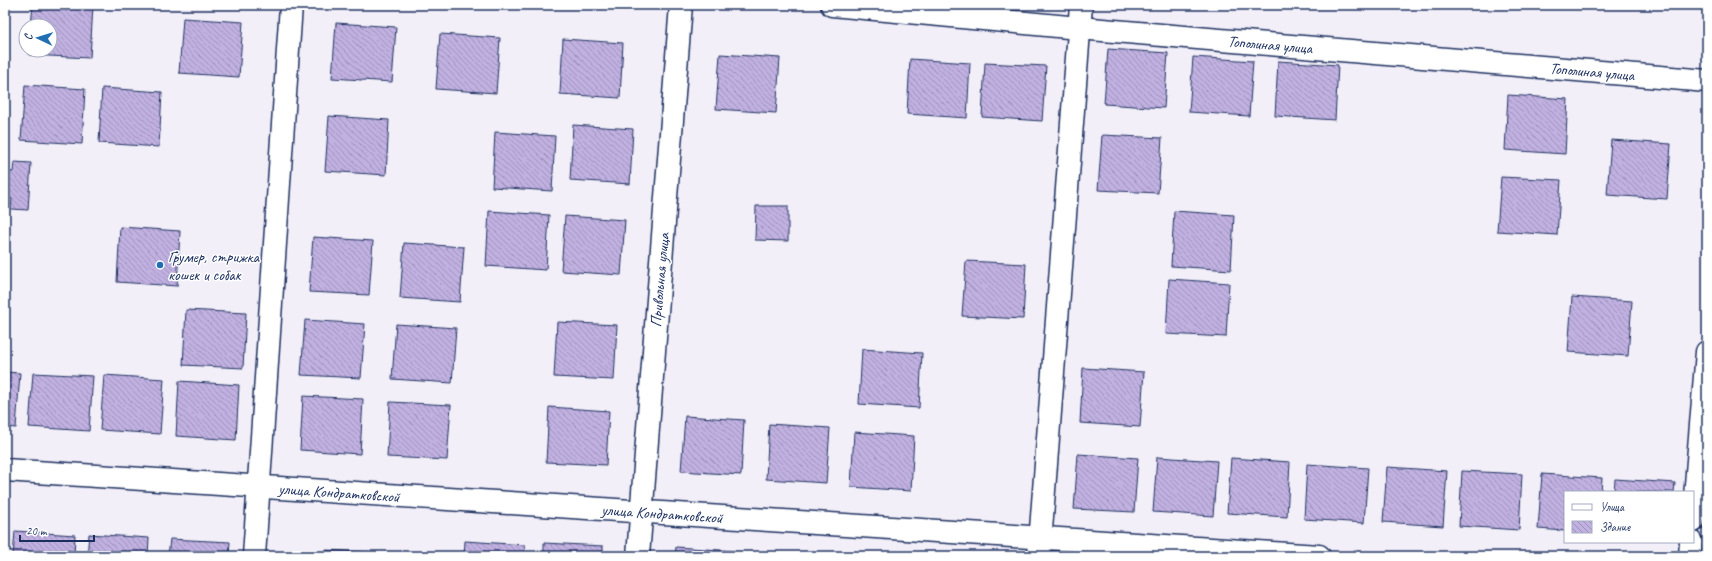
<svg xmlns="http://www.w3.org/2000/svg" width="1712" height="561" font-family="Caveat,sans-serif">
<defs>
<pattern id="building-back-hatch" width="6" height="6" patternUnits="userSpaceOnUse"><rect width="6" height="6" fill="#c1b1e1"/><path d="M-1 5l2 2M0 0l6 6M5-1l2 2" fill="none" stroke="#9c90ba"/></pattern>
</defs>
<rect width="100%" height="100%" fill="#f3eff9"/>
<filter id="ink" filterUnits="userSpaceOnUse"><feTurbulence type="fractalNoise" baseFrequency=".025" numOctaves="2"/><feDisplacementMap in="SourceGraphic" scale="8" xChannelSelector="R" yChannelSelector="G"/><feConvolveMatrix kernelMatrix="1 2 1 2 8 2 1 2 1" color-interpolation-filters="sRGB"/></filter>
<g filter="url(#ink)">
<!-- building -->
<g fill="url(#building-back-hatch)" stroke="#1b2f5e">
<path d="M 33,5 L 93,5 L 90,58 L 29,55 L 30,50 L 50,50 L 50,26 L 31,26 Z"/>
<path d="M 183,18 L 243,22 L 239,77 L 179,73 Z"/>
<path d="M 336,23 L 396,27 L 392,82 L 332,78 Z"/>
<path d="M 440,34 L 500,38 L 496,93 L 436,89 Z"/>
<path d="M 563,39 L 623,43 L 620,98 L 560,94 Z"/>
<path d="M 1108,49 L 1168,53 L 1164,108 L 1104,104 Z"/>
<path d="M 720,54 L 780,58 L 776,113 L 716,109 Z"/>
<path d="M 1193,57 L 1253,61 L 1249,116 L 1189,112 Z"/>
<path d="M 910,59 L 970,63 L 967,118 L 907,114 Z"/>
<path d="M 1278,61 L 1338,65 L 1335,120 L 1275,116 Z"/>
<path d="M 985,63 L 1046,66 L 1042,121 L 982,117 Z"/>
<path d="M 25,85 L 85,89 L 82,144 L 21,140 Z"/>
<path d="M 102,88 L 162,92 L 159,147 L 99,143 Z"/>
<path d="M 1508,95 L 1568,99 L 1565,154 L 1505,150 Z"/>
<path d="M 329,116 L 389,120 L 386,175 L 325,171 Z"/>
<path d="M 573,125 L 633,129 L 630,184 L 570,180 Z"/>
<path d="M 495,132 L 555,136 L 552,191 L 492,187 Z"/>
<path d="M 1102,135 L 1162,138 L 1158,193 L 1098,190 Z"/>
<path d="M 1611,140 L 1671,144 L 1667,199 L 1607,195 Z"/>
<path d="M 14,162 L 31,163 L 28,210 L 11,209 L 12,199 L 5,198 L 5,171 L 13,172 Z"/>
<path d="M 1501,177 L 1561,180 L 1557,235 L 1497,231 Z"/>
<path d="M 756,206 L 788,206 L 788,241 L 755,240 Z"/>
<path d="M 489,211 L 549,215 L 546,270 L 486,266 Z"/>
<path d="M 1174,211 L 1234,215 L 1231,270 L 1171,266 Z"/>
<path d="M 565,216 L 625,220 L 621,275 L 561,271 Z"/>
<path d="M 120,227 L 180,231 L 177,286 L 117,282 Z"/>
<path d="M 313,237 L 373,241 L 369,295 L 309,292 Z"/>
<path d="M 404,243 L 464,247 L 460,302 L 400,298 Z"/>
<path d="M 966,261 L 1026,264 L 1023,319 L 962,316 Z"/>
<path d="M 1169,279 L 1229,283 L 1226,337 L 1166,334 Z"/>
<path d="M 1572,297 L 1632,301 L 1628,356 L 1568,352 Z"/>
<path d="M 186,310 L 246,313 L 243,368 L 183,365 Z"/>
<path d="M 305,320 L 365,324 L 361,378 L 301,375 Z"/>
<path d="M 557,322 L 617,325 L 614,380 L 554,377 Z"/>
<path d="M 396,324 L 456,328 L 452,383 L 392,379 Z"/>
<path d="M 862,349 L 922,353 L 919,408 L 859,404 Z"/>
<path d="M 1083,368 L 1144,372 L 1140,427 L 1080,423 Z"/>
<path d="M 5,372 L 20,373 L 16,428 L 5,427 Z"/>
<path d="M 33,373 L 93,376 L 89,431 L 29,427 Z"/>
<path d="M 104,375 L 164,379 L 160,434 L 100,430 Z"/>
<path d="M 179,381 L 239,385 L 236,440 L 176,436 Z"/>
<path d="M 303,396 L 363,399 L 360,454 L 300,450 Z"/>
<path d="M 390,402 L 451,405 L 447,460 L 387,457 Z"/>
<path d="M 549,407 L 609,411 L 606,465 L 546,462 Z"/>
<path d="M 685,416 L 744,420 L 741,475 L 681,471 Z"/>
<path d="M 769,424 L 830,428 L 826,483 L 766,479 Z"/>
<path d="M 854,432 L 914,436 L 911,491 L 851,487 Z"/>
<path d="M 1078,454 L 1138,458 L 1134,512 L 1074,509 Z"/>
<path d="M 1157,457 L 1217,461 L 1213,516 L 1153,512 Z"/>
<path d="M 1231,458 L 1290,462 L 1287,517 L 1227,513 Z"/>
<path d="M 1307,464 L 1368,468 L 1364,523 L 1304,519 Z"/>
<path d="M 1387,467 L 1447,471 L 1443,526 L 1383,522 Z"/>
<path d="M 1462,471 L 1522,474 L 1519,530 L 1459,526 Z"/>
<path d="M 1542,474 L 1602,478 L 1601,492 L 1565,492 L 1565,531 L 1538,529 Z"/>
<path d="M 1615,479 L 1675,483 L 1674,492 L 1614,492 Z"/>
<path d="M 15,531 L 75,535 L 74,556 L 13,556 Z"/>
<path d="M 89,534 L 149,538 L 148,556 L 87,556 Z"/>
<path d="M 170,539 L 230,542 L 229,556 L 168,556 Z"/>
<path d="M 465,541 L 525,545 L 524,556 L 464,556 Z"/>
<path d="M 544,543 L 603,546 L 603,556 L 544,556 Z"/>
<path d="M 676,547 L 735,551 L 735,556 L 675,556 Z"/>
<path d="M 324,550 L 363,552 L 362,556 L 324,556 Z"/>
</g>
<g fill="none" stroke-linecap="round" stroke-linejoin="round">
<!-- minor casing -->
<g stroke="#1b2f5e" stroke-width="25">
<g id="minor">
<path d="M 832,5 L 1079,28 L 1707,81"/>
<path d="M 5,470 L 1319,556"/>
<path d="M 1693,521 L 1707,352"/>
<path d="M 254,556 L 291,5"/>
<path d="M 638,556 L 681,5"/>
<path d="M 1039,556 L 1081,5"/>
<path d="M 1690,556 L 1691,542"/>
</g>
</g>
<!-- minor -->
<use href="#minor" stroke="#fff" stroke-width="22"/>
</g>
</g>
<!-- markers -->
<circle fill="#1f6fb2" stroke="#fff" stroke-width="1.5" cx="160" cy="265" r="4"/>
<g text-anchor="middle" stroke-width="3" stroke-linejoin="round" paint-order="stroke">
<!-- street labels -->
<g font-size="16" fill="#1b2f5e" stroke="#fff">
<text transform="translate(1270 44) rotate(5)" y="6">Тополиная улица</text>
<text transform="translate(1592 71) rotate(5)" y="6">Тополиная улица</text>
<text transform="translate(659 280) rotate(-85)" y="6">Привольная улица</text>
<text transform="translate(339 492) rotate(4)" y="6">улица Кондратковской</text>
<text transform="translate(662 513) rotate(4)" y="6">улица Кондратковской</text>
</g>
<!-- poi labels -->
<g font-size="16" fill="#1b2f5e" stroke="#fff" text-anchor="start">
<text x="168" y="262">Грумер, стрижка<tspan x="168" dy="18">кошек и собак</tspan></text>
</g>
</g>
<!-- margin -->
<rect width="1712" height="561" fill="none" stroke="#fff" stroke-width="20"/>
<rect x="10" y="10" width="1692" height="541" fill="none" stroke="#1b2f5e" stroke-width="1.5" filter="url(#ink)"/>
<!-- legend -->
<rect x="1564" y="491" width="130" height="52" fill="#ffffff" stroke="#a4acbf"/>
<rect x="1572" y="504" width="20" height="6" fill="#ffffff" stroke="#a4acbf"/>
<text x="1600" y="511" font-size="12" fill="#1b2f5e">Улица</text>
<rect x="1572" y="521" width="20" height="12" fill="url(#building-back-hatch)" stroke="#a4acbf"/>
<text x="1600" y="531" font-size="12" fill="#1b2f5e">Здание</text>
<!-- north arrow -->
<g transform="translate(38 38) rotate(274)"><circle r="19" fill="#ffffff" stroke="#a4acbf"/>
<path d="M0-3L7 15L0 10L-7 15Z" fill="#1f6fb2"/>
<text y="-6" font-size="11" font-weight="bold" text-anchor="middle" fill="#1b2f5e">С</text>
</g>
<!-- scale -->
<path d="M20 535v6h74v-6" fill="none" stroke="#1b2f5e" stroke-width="2"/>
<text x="26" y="535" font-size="12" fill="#1b2f5e" stroke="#ffffff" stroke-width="3" paint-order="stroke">20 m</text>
</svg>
